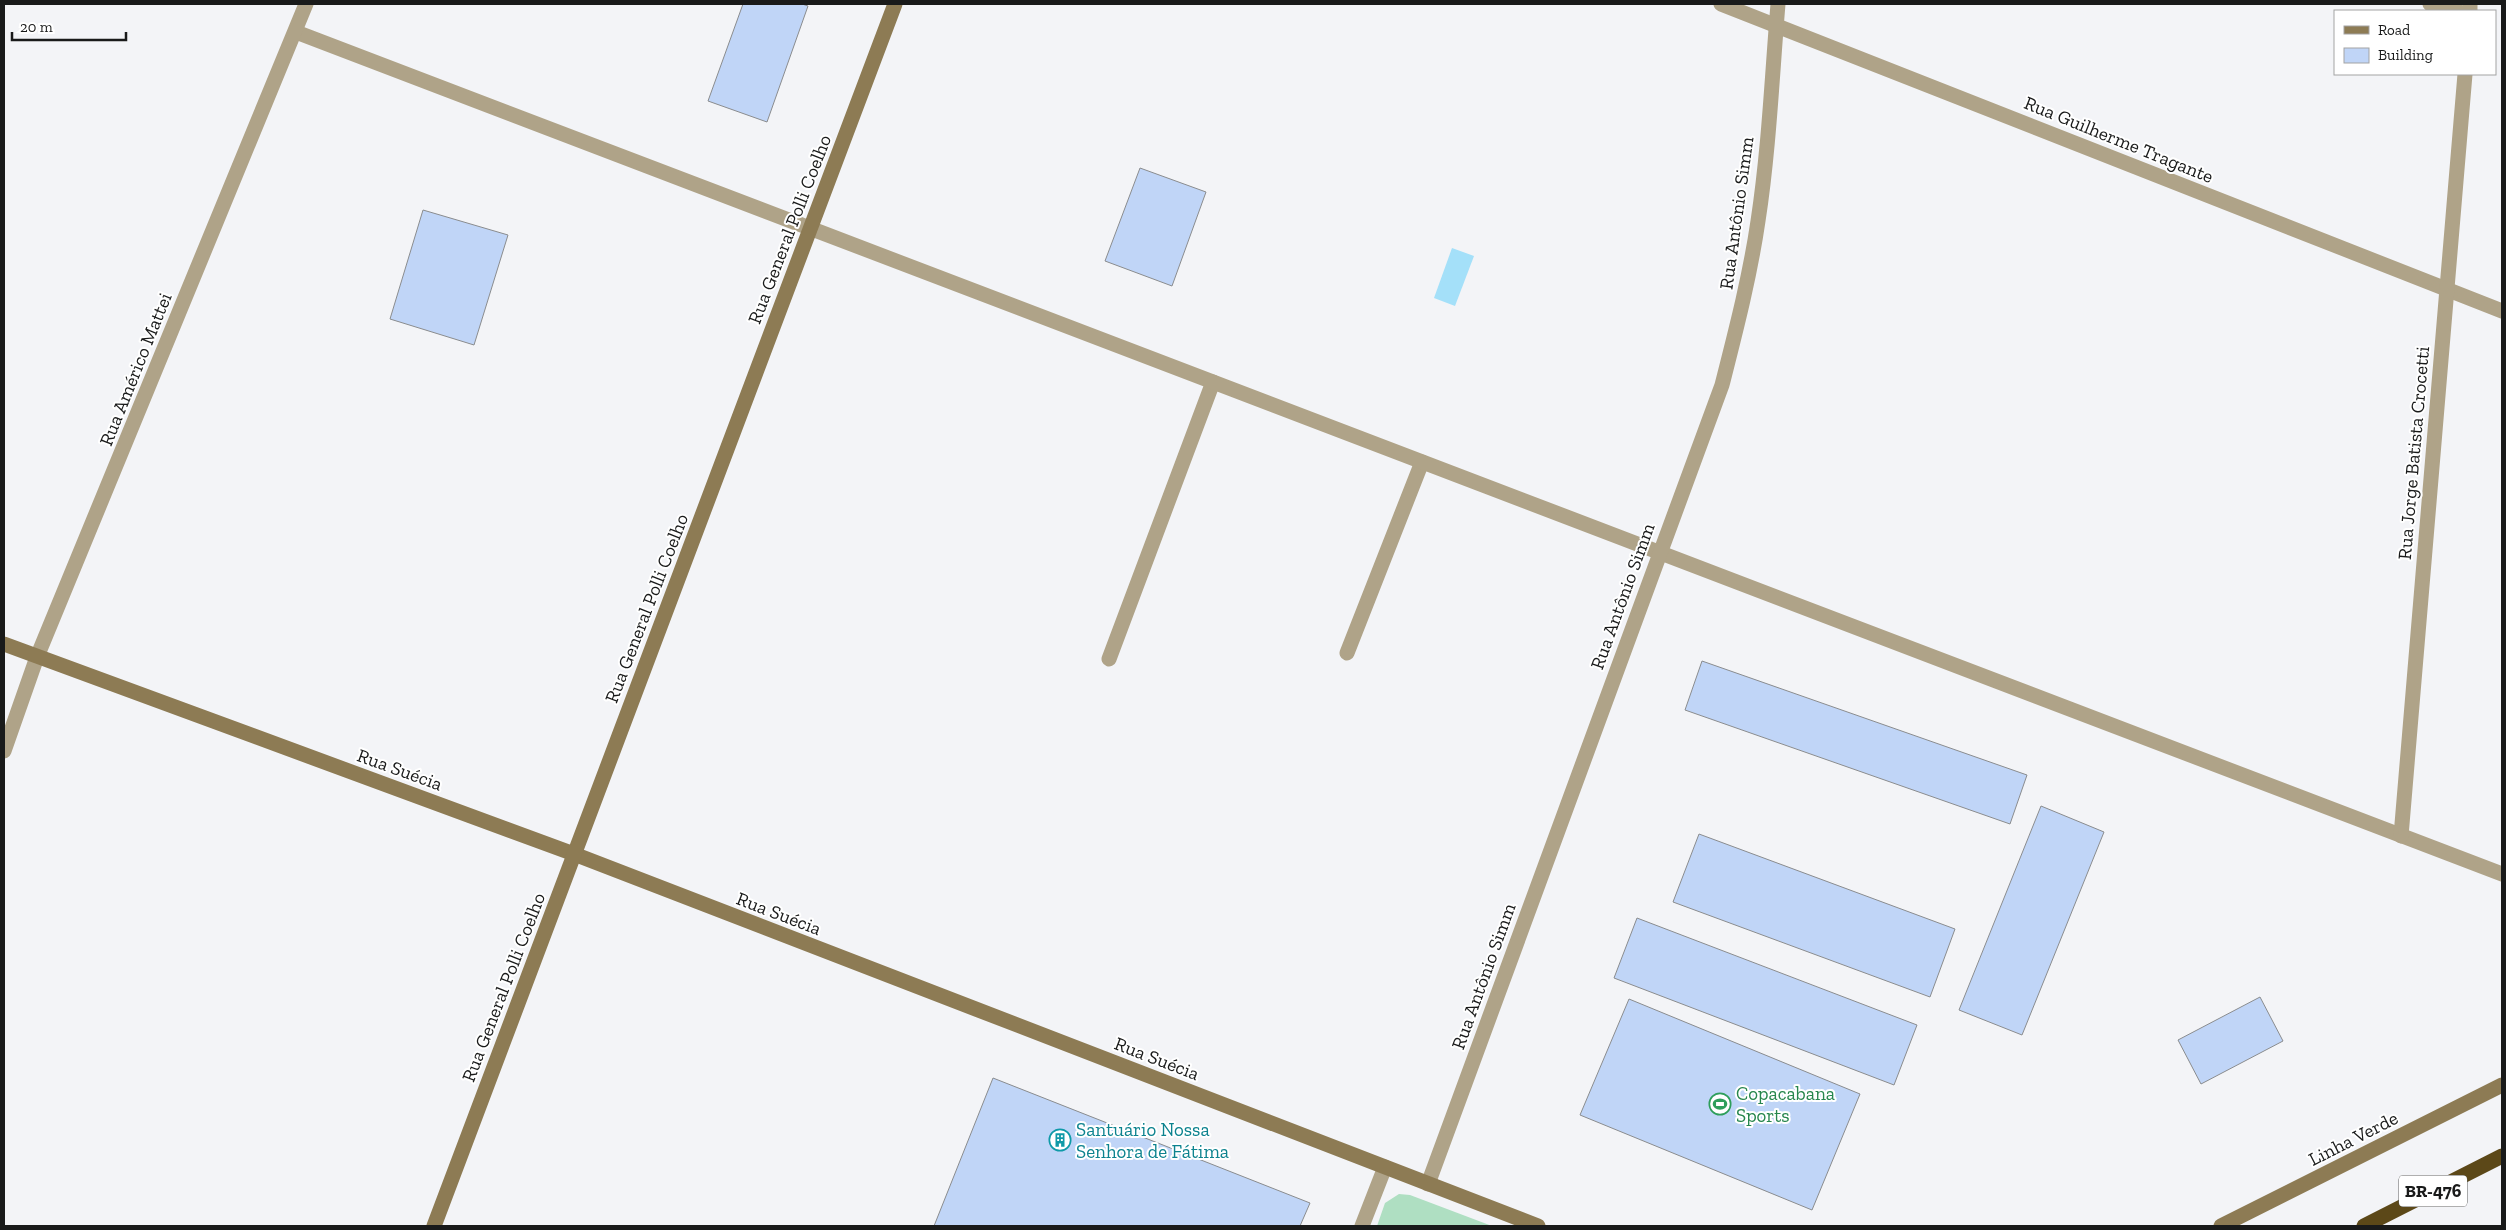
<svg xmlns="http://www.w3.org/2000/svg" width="2506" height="1230" font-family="'Zilla Slab',serif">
<rect width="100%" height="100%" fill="#f3f4f7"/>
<!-- green -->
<path fill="#afdfc2" d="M 1399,1194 L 1410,1195 L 1492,1226 L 1377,1226 L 1385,1203 Z"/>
<!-- water -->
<path fill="#a4e0f9" d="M 1452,248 L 1474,256 L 1455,306 L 1434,298 Z"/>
<!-- building -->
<g fill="#c0d5f7" stroke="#8a8c8e">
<path d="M 743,4 L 802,4 L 808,6 L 767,122 L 708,101 Z"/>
<path d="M 1140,168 L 1206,192 L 1172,286 L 1105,261 Z"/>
<path d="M 423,210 L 508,235 L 474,345 L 390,319 Z"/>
<path d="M 1702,661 L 2027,775 L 2010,824 L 1685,710 Z"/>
<path d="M 2041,806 L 2104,832 L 2022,1035 L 1959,1010 Z"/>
<path d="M 1699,834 L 1955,929 L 1930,997 L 1673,902 Z"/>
<path d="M 1637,918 L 1917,1025 L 1894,1085 L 1614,978 Z"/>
<path d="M 2260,997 L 2283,1041 L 2201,1084 L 2178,1040 Z"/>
<path d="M 1629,999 L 1860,1094 L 1812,1210 L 1580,1115 Z"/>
<path d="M 993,1078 L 1310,1203 L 1300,1226 L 934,1226 Z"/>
</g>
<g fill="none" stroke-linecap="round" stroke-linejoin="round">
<!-- lane -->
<g stroke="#afa388" stroke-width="15">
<path d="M 2430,4 L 2458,11"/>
<path d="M 1347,653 L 1422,462"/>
<path d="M 1109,659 L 1213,382"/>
</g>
<!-- street -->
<g stroke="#afa388" stroke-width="15">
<path d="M 1721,4 L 2502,311"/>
<path d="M 2470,11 L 2470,4"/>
<path d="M 296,32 L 2502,874"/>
<path d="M 4,751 L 37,657 L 306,4"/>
<path d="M 2401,836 L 2465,74"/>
<path d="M 1428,1184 L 1722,385 C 1736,330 1750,276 1758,221 C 1769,149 1772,76 1778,4"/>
<path d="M 1362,1226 L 1385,1167"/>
</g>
<!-- secondary -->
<g stroke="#8d7b54" stroke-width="15">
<path d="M 4,644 L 574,854 L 1538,1226"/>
<path d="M 434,1226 L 895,4"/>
<path d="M 2221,1226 L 2502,1085"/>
</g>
<!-- highway -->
<path stroke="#5c4818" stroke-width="15" d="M 2364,1226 L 2502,1156"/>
</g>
<!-- icons -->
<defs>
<g id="stadium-ring" transform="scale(1.125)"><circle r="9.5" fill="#fff" stroke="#2e9e5b" stroke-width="1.5"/><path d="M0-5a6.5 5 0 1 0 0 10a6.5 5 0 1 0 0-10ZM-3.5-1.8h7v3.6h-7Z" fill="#2e9e5b"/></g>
<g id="building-ring" transform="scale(1.125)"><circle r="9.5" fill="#fff" stroke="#0f9aa8" stroke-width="1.5"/><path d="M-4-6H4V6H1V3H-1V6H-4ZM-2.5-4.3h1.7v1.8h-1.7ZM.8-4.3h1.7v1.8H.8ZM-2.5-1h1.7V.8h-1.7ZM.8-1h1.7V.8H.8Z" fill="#0f9aa8"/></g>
</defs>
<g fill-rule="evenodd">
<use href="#stadium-ring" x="1720" y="1104"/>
<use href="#building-ring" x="1060" y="1140"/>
</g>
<g text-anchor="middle" stroke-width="4" stroke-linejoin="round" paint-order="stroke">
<!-- shield labels -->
<rect fill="#fff" stroke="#5e5f5f" stroke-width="1" x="2399" y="1175.5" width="68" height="31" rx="4"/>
<g font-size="18" font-weight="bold" fill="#191a1a">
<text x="2433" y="1197">BR-476</text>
</g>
<!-- street labels -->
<g font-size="19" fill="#191a1a" stroke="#fff">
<text transform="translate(2119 139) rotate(22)" y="7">Rua Guilherme Tragante</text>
<text transform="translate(1736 213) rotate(-82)" y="7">Rua Antônio Simm</text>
<text transform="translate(789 229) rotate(-69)" y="7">Rua General Polli Coelho</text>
<text transform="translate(135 369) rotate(-68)" y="7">Rua Américo Mattei</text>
<text transform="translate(2413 453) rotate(-85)" y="7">Rua Jorge Batista Crocetti</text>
<text transform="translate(1622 596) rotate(-70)" y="7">Rua Antônio Simm</text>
<text transform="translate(646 608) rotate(-69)" y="7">Rua General Polli Coelho</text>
<text transform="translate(400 769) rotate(20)" y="7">Rua Suécia</text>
<text transform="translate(779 913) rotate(21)" y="7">Rua Suécia</text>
<text transform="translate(1483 976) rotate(-70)" y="7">Rua Antônio Simm</text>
<text transform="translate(503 987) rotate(-69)" y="7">Rua General Polli Coelho</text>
<text transform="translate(1157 1058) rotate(21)" y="7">Rua Suécia</text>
<text transform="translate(2353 1138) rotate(-27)" y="7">Linha Verde</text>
</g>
<!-- leisure labels -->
<g font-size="19" fill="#27864d" stroke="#fff" text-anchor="start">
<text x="1736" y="1100">Copacabana<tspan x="1736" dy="22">Sports</tspan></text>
</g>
<!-- culture labels -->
<g font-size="19" fill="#0d838f" stroke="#fff" text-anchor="start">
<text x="1076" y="1136">Santuário Nossa<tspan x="1076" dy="22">Senhora de Fátima</tspan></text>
</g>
</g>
<!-- border -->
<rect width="2506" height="1230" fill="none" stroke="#191a1a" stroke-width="10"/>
<!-- legend -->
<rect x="2334" y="10" width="162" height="65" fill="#ffffff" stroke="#a3a3a3"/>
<rect x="2344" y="26" width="25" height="8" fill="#8d7b54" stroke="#a3a3a3"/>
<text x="2378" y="35" font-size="15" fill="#191a1a">Road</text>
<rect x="2344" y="48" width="25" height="15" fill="#c0d5f7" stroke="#a3a3a3"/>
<text x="2378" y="60" font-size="15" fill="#191a1a">Building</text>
<!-- scale -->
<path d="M12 32v8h114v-8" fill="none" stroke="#191a1a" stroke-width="2.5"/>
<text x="20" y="32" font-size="15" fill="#191a1a" stroke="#ffffff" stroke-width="4" paint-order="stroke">20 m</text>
</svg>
